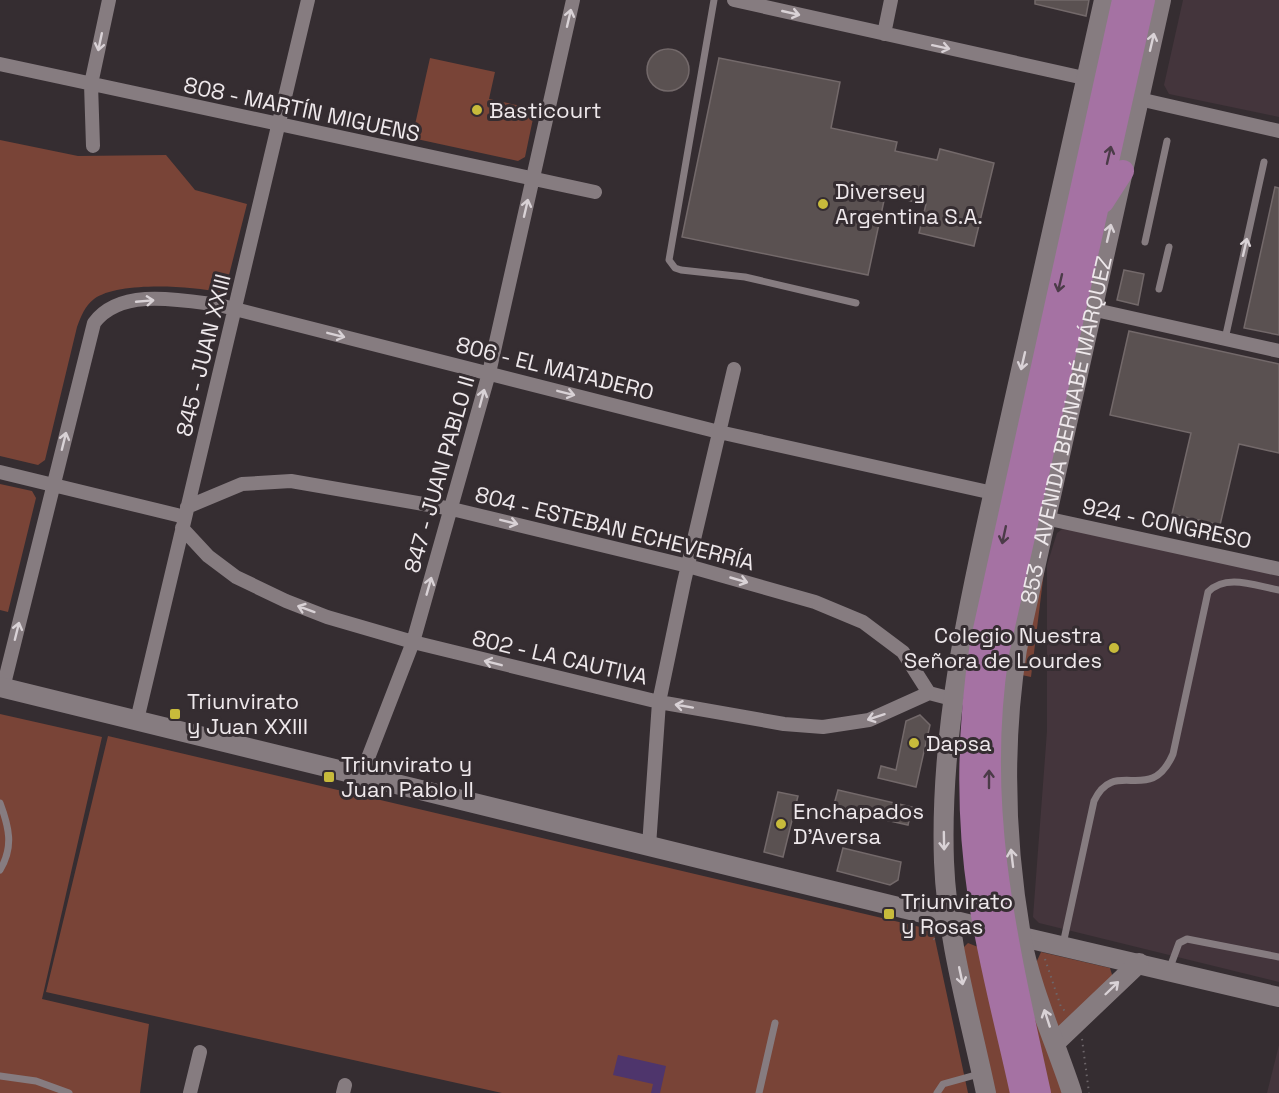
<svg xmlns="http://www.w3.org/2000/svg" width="1279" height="1093" font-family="'Space Grotesk',sans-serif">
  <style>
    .built { fill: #44353c }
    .green { fill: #794437 }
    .water { fill: #4e356c }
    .building { fill: #5a5151; stroke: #73696a; stroke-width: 1.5 }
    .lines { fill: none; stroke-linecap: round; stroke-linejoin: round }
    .path { stroke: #6d666a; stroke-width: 2; stroke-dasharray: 1.5 4.5; stroke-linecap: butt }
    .lane { stroke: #867c80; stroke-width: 7 }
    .street { stroke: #867c80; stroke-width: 14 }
    .secondary { stroke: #867c80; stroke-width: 20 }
    .primary { stroke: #a572a3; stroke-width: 22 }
    .oneway { stroke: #d9d2d6 }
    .oneway2 { stroke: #4b3b48 }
    .poi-dot { fill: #c8bb3b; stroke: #352d31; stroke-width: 2 }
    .labels { text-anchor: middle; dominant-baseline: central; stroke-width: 6; stroke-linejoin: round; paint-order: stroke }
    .street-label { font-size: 22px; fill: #eee8eb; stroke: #352d31 }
    .poi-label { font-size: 22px; fill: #eee8eb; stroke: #352d31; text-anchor: start }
  </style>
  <rect width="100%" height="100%" fill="#352d31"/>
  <path class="built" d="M1183 0H1279V117L1169 94 1164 85Z
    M1065 527 1279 574V982L1039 923 1033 917 1047 731V565L1057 533Z
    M1279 1045V1093H1267Z"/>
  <path class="green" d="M430 58 495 72 489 99 535 109 525 157 518 161 412 138Z
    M0 140 78 156 166 155 195 190 247 204 226 287 219 292C191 286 118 281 94 299 85 306 81 316 77 327L45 460 38 465 0 456Z
    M0 484 32 491 36 498 8 612 0 610Z
    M1050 523 1031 677 1017 674Z
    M0 714 102 737 42 999 149 1024 140 1093H0Z
    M108 736 933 930 968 1093H502L46 992Z
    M968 943 978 947 1011 1093H994L964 955V947Z
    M1041 952 1110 968 1113 978 1056 1030 1036 963Z
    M1019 955 1063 1093H1048Z"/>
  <path class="water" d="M618 1055 666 1066 660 1093H651L653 1084 613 1075Z"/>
  <path class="building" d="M1035 0H1089L1086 16 1035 4Z
    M647 70a21 21 0 1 1 42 0a21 21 0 1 1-42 0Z
    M719 58 840 82 831 128 897 142 895 151 937 160 940 149 994 163 974 246 919 233 926 204 885 196 868 275 682 237Z
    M1275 187 1279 188V335L1244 328Z
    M1124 270 1144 274 1138 305 1117 300Z
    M1129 331 1279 364V453L1239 444 1220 525 1172 514 1191 433 1110 415Z
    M920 715 930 725 916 787 878 778 881 766 896 770 906 721Z
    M838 790 912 807 908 825 833 808Z
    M778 792 798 796 783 857 764 852Z
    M843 848 901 862 898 880 890 885 837 871Z"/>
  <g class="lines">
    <path class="path" d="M925 930 936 941
      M1045 959 1061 1007 1066 1012
      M1082 1039 1089 1093"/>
    <path class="lane" d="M714 0 669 260 675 268 681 270 745 277 856 303
      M1145 242 1167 141
      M1159 289 1169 247
      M1225 339 1264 162
      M0 803C9 827 14 847 0 870
      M1063 944 1094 801C1115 756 1150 807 1173 754L1208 592C1226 573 1256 586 1279 590
      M1169 970 1179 943 1187 939 1279 957
      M0 1076 36 1081 69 1093
      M759 1093 775 1023
      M937 1093 943 1084 979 1074"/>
    <path class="street" d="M734 0 1093 80
      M884 34 891 0
      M0 64 595 192
      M1139 99 1279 131
      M93 146 91 84 109 0
      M1091 309 1279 351
      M0 472 185 517
      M187 507 242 484 291 481 452 509 688 566 815 602 863 622 903 652 929 693
      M1045 518 1279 569
      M182 528 208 556 236 577 286 601 327 617 413 642 659 702 784 724 823 727 869 720 929 693 952 699
      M3 688 94 323C120 287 181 300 219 305L719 432 1002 495
      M137 720 308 0
      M361 776 413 642 489 373 573 0
      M649 846 659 702 684 582 734 369
      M190 1093 200 1052
      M343 1093 345 1085"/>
    <g class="secondary">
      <path d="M0 687 984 928 1279 997"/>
      <path d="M1055 1043 1139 963"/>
      <path d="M986 1093C970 1017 947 940 944 862 939 720 974 581 1005 442 1038 295 1071 148 1104 0"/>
      <path id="s1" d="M1072 1093C1056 1044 1030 987 1021 936 1005 842 1002 744 1017 649L1161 0"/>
    </g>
    <path class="primary" d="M1103 202 1123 171
      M1021 1093C1007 1028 989 963 979 897 966 812 968 728 981 643L1123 0
      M1040 1093C1007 943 974 808 998 653L1144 0"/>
  </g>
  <defs><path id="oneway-shaft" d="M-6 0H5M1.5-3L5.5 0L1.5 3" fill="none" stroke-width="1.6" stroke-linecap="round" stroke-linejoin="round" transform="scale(1.5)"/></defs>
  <g class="oneway">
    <use href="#oneway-shaft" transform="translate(791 13) rotate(13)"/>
    <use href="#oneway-shaft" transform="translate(569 18) rotate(-77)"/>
    <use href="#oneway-shaft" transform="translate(100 42) rotate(102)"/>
    <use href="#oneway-shaft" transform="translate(1152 42) rotate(-77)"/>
    <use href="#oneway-shaft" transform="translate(941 47) rotate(12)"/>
    <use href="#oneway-shaft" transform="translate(526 208) rotate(-77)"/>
    <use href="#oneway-shaft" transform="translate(1109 233) rotate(-77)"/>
    <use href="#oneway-shaft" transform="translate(1245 247) rotate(-77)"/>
    <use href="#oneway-shaft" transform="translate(145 301) rotate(-5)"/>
    <use href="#oneway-shaft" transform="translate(336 335) rotate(14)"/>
    <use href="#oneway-shaft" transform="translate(1023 361) rotate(103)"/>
    <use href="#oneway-shaft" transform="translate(566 393) rotate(14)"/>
    <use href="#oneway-shaft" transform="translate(482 398) rotate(-75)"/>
    <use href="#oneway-shaft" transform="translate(64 441) rotate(-76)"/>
    <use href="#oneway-shaft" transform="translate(509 522) rotate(14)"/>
    <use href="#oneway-shaft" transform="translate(739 580) rotate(16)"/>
    <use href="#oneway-shaft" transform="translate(429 586) rotate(-74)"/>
    <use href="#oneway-shaft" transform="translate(306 609) rotate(-160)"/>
    <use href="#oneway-shaft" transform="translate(17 631) rotate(-76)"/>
    <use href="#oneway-shaft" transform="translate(493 663) rotate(-166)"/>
    <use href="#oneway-shaft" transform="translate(684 706) rotate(-170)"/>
    <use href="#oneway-shaft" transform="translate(876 717) rotate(162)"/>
    <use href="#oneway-shaft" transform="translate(944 841) rotate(89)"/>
    <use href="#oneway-shaft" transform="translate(1012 858) rotate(-97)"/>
    <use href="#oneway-shaft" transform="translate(961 976) rotate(78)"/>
    <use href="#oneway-shaft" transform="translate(1112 988) rotate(-44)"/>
    <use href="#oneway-shaft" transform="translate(1047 1018) rotate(-108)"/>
  </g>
  <g class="oneway2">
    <use href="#oneway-shaft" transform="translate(1109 155) rotate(-77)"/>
    <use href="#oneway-shaft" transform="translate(1060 283) rotate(103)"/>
    <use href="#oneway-shaft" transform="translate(1004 535) rotate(102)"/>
    <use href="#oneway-shaft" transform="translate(989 779) rotate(-90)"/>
  </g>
  <g class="poi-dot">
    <circle cx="477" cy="110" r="6"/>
    <circle cx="823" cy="204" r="6"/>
    <circle cx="1114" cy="648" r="6"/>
    <rect x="169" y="708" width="12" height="12" rx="3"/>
    <circle cx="914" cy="743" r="6"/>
    <rect x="323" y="771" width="12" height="12" rx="3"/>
    <circle cx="781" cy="824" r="6"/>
    <rect x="883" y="908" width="12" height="12" rx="3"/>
  </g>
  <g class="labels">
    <g class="street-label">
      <text transform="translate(302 109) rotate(12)">808 - MARTÍN MIGUENS</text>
      <text transform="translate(203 355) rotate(-76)">845 - JUAN XXIII</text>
      <text transform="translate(555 368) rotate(14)">806 - EL MATADERO</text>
      <text stroke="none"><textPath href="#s1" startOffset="678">853 - AVENIDA BERNABÉ MÁRQUEZ</textPath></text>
      <text transform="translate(439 474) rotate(-74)">847 - JUAN PABLO II</text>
      <text transform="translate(1167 523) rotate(12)">924 - CONGRESO</text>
      <text transform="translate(615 528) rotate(14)">804 - ESTEBAN ECHEVERRÍA</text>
      <text transform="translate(560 657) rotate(13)">802 - LA CAUTIVA</text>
    </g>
    <g class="poi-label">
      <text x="489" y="110">Basticourt</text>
      <text x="835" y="191">Diversey<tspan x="835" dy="25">Argentina S.A.</tspan></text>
      <text x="1102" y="635" text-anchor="end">Colegio Nuestra<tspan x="1102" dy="25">Señora de Lourdes</tspan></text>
      <text x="187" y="701">Triunvirato<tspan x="187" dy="25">y Juan XXIII</tspan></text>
      <text x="926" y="743">Dapsa</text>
      <text x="341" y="764">Triunvirato y<tspan x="341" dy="25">Juan Pablo II</tspan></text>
      <text x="793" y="811">Enchapados<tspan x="793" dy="25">D'Aversa</tspan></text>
      <text x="901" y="901">Triunvirato<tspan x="901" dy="25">y Rosas</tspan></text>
    </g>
  </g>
</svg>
